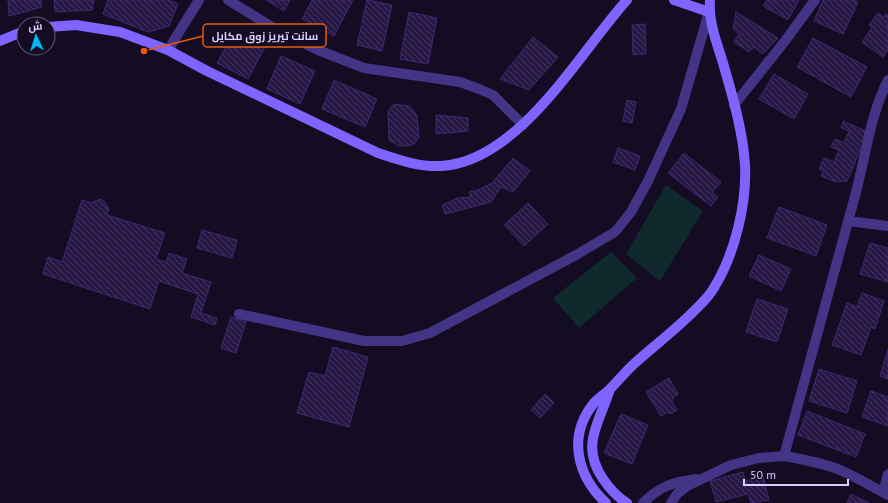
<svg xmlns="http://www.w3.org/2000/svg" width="888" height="503" font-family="'PT Sans',Cairo,sans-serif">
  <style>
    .garden { fill: #0f292d }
    .building { fill: url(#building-back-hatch); stroke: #412772 }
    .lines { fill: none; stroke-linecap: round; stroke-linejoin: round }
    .street { stroke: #433485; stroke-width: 10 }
    .secondary { stroke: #8064ff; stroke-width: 10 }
    .leader { fill: none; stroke: #e8590c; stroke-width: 1.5 }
    .callout-dot { fill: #e8590c; stroke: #130c22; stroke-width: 1.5 }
    .callout { fill: #130c22; stroke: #e8590c; stroke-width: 1.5 }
    .callout-label { font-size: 11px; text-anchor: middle; font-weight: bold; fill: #dbcdff }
  </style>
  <defs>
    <pattern id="building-back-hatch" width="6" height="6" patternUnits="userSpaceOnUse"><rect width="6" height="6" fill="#271745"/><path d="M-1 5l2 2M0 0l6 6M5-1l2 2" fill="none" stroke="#463861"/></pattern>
  </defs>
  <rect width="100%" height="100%" fill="#130c22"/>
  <path class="garden" d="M666 185 703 211 660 281 626 254Z
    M611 252 637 278 579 328 553 298Z"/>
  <path class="building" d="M8 0H41L42 7 9 16Z
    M54 0H94L92 10 55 12Z
    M108 0H168L178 4 169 26 148 32 103 14Z
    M266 0H290L284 11Z
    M312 0H353L334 36 302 19Z
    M367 0 392 5 382 51 357 45Z
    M767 0H799L788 20 763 6Z
    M823 0H854L858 2 843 34 814 21Z
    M409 12 437 18 428 64 400 59Z
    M736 12 778 38 763 54 754 47 749 52 734 42 739 34 733 29Z
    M878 13 884 17 886 14 888 15V23L887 25 888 28V50L883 57 862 42 872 27 869 25Z
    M645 24 646 54 633 55 632 25Z
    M235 30 265 47 248 79 217 63Z
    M533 37 558 57 529 90 500 79Z
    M813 38 867 67 851 97 797 67Z
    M281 56 315 71 300 104 267 89Z
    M774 74 808 94 794 119 759 99Z
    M334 80 377 99 365 127 322 109Z
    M627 100 636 102 632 123 623 121Z
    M394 104 410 106 417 116 419 138 413 145 399 146 389 140 388 111Z
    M436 115 468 118V131L436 134Z
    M843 121 868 132 847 181 836 182 821 176 823 171 819 169 824 158 834 162 839 150 831 147 835 139 844 143 849 131 841 128Z
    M618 148 640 156 635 170 613 162Z
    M684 153 721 182 712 193 718 197 711 206 668 173Z
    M513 158 530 171 513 192 501 187 491 202 445 214 442 205 458 198 471 197 469 192 478 190 492 183Z
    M100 199 104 201 109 209 107 215 165 233 156 259 166 262 169 253 187 259 182 273 211 282 201 313 217 318 215 325 191 317 198 294 159 281 150 309 43 274 48 257 62 262 82 200 91 203Z
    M528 203 548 224 524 246 504 225Z
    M779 207 827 225 816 256 767 238Z
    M202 230 237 240 232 258 197 248Z
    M870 243 888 248V282L860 274Z
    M759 255 791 269 781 291 749 276Z
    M862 293 884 301 875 329 871 327 861 355 832 345 847 303 857 307Z
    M757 299 788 309 777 342 746 332Z
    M231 317 246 322 236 353 221 348Z
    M333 347 368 357 349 427 297 413 309 372 325 376Z
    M888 349V379L880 376Z
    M819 369 857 381 847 413 809 401Z
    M669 378 678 394 674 397 672 401 677 410 670 414 668 412 661 416 646 392Z
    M871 391 888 397V426L862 417Z
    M545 394 554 403 540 418 531 410Z
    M807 411 865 434 856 457 798 435Z
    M621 414 648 425 632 464 604 453Z
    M743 472 745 481 763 476 769 500 751 503 748 494 716 502 710 481Z
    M851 494 869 503H847Z"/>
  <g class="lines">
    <path class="street" d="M228 0 277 30 318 50 364 68 460 82 479 89 493 95 523 125
      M168 50 199 0
      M734 105 785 41 815 0
      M848 221 888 226
      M239 314 364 341H402L430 333 576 255 615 232 631 212 648 181 681 109 709 12
      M784 456C801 459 818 462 835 468 854 475 870 486 888 495
      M883 492 888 474
      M643 503C660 486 673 482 696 479
      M671 503 677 494 687 486 731 465 759 458 784 456C807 369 832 283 855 196 866 156 869 118 888 80"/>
    <path class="secondary" d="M674 0 709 12
      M48 27 76 25 120 32 168 50 207 71 378 153C399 160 419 167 441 166 519 162 579 53 627 0
      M0 41 24 31
      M610 389C599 424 580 445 603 479 610 489 617 497 627 503
      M606 503C577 476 567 436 594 403 598 398 605 394 610 389 618 381 626 371 635 363 654 346 675 330 694 311 701 304 710 296 715 286 735 253 747 203 745 165 743 133 734 101 725 70 719 47 708 25 710 0"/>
  </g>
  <path class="leader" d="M144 51L203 36"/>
  <circle class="callout-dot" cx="144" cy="51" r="4"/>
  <rect class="callout" x="203" y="24" width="123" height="23" rx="4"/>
  <g class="callout-label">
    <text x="265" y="40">سانت تيريز زوق مكايل</text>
  </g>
  <g transform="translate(36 36) rotate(356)"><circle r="19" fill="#130c22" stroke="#63597a"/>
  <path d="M0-3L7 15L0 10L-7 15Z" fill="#00baf8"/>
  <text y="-6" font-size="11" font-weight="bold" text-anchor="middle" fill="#dbcdff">ش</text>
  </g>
  <path d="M744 479v6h104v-6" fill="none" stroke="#dbcdff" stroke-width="2"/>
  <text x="750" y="479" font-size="12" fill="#dbcdff" stroke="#130c22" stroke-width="3" paint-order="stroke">50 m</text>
</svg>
